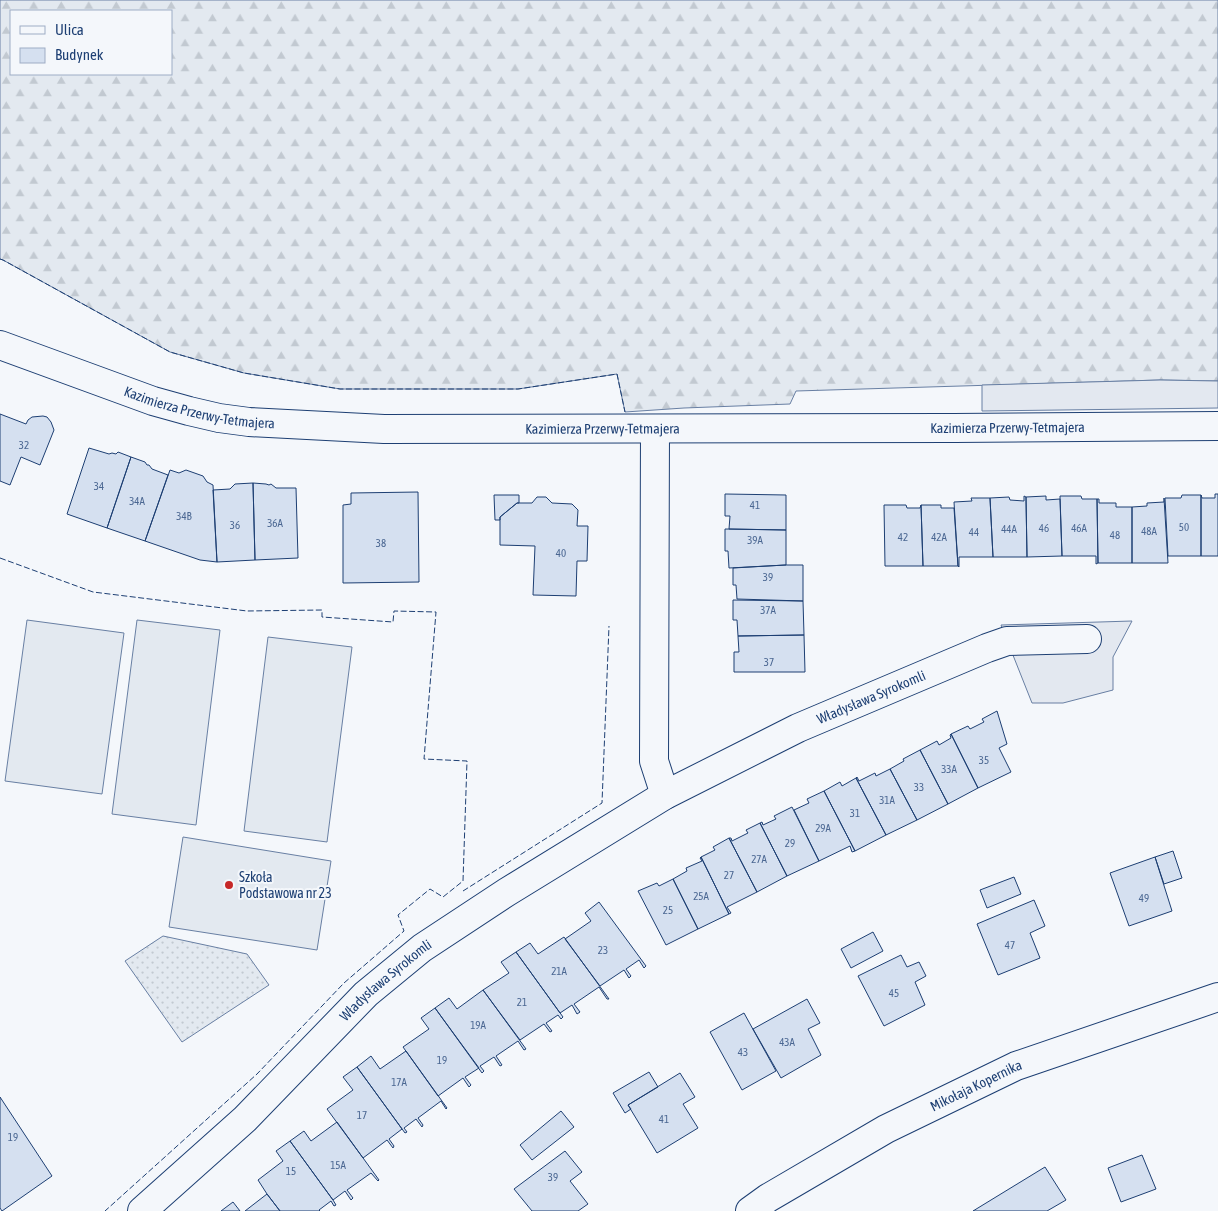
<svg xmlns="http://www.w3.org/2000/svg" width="1218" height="1211" font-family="'Asap Condensed',sans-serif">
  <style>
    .grass { fill: url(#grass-dots); stroke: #687fa3 }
    .forest { fill: url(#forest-firs); stroke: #687fa3; fill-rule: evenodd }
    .garden { fill: #e3e9f0; stroke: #687fa3 }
    .parking { fill: #e3e8f0; stroke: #687fa3 }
    .building { fill: #d5e0f0; stroke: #1d3f73 }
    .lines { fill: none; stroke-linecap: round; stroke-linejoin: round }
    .minor-casing { stroke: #1d3f73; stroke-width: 30 }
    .minor { stroke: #f4f7fb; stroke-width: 28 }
    .fence { stroke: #1d3f73; stroke-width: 1; stroke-dasharray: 6 2.5; stroke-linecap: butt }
    .poi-dot { fill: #c62828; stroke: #f4f7fb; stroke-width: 2 }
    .labels { text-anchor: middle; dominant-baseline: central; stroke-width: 4; stroke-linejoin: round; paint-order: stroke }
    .number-label { font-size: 11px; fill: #4b6792 }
    .street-label { font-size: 14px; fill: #1d3f73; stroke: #f4f7fb }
    .poi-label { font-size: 14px; fill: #1d3f73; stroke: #f4f7fb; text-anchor: start }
  </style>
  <defs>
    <pattern id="grass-dots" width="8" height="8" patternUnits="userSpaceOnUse" patternTransform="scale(1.25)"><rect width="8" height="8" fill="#e3e9f0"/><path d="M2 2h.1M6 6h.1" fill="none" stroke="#c2c9d1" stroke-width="1.8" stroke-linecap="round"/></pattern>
    <pattern id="forest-firs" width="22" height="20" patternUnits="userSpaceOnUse" patternTransform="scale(1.25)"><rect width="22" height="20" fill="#e3e9f0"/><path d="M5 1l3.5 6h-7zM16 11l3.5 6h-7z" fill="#c2c9d1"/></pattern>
  </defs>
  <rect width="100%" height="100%" fill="#f4f7fb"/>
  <path class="grass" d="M163 936 247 954 269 985 182 1042 125 961Z"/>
  <path class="forest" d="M0 0H1218V381L1160 380 796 391 790 404 684 408 625 412 617 374 518 389H340L244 373 170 352 3 260 0 259ZM11 11H171V74H11Z"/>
  <path class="garden" d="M27 620 124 633 102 794 5 781Z
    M137 620 220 630 196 825 112 814Z
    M268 637 352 647 327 842 244 831Z
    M183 837 331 861 317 950 169 927Z"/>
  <path class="parking" d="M1160 380 1218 381V408L982 411V385Z
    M1132 621 1113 657V690L1063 703H1032L1001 625Z"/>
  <path class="building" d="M0 414 26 424 28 420 32 417 43 416 47 417 51 422 54 430 40 465 21 457 10 485 0 481Z
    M89 448 109 454 112 453 116 454 118 452 131 457 107 528 67 514Z
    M131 457 145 462 147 465H149L152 469 168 475 145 541 107 528Z
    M170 470 179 473 186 470 203 476 207 482 213 485 217 562 200 560 145 541Z
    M253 483 266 484 269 485 271 484 276 488H296L298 558 255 560Z
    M253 483 255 560 217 562 213 490 230 489 235 484Z
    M418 492 419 582 343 583V505L351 504V493Z
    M725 494 786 495V530L729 529 730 516H725Z
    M1215 494H1218V556H1201V495L1202 498H1215Z
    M494 495H519V503H517L500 517V520H495Z
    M1182 495H1201V556H1168L1165 498H1181Z
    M1024 496 1026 497 1027 557H993L990 498 1009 497 1010 500 1024 501Z
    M1046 496V500L1060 499 1062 556 1027 557 1026 497Z
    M1060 496H1081L1082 499H1097L1098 563 1096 564V556H1062Z
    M537 497H546L552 503 572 504 578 510 577 526H588L587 561H577L576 596 533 595 535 546 500 545V517L517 503H532Z
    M971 498H990L993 557H959V567L958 566 954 502 972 501Z
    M1164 498 1168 563H1132V507L1147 506V503L1164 502Z
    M1097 499H1099V503H1116V507H1132V563H1098Z
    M884 505H906L907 508H920L921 505 923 566H885Z
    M921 505H941V508H954L958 566H923Z
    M725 529 786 530V565L729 568 728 551H725Z
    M785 565H803V601L737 599 736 585H733V568Z
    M733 600 803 601 804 635 738 636 737 620H733Z
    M804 635 805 672H734V652H739L738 636Z
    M997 711 1007 744 999 748 1011 772 978 788 951 734 968 726 970 729 984 722 982 719Z
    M951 734 978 788 948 804 920 750 937 741 939 745 951 738 950 735Z
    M920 750 948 804 917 820 890 769 904 761 903 759Z
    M890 769 917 820 886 835 856 778 857 777 859 781 875 773 876 776Z
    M856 778 886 835 855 851 824 791 840 782 842 786Z
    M824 791 855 851 852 852 850 846 819 861 794 810 809 803 807 799Z
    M792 807 819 861 787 876 760 823 762 822 763 825 776 819 774 816Z
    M760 823 787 876 757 892 729 838H731L732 841 748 833 746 830Z
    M729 838 757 892 727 907 731 913 729 914 701 857 715 850 713 847Z
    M1173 851 1182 878 1164 884 1155 857Z
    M701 857 729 914 698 929 673 879 687 871 686 868 702 861 700 858Z
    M1155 857 1172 911 1129 926 1110 873Z
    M1014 877 1021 894 987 908 980 890Z
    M673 879 698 929 666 945 638 891 657 883 659 886Z
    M1034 900 1045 926 1030 933 1040 958 998 975 977 924Z
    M599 902 646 966 644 968 639 960 626 969 631 976 629 978 624 970 600 986 565 939 591 921 585 913Z
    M873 932 883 951 851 968 841 949Z
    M564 937 609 999H607L599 987 574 1004 580 1012 577 1014 572 1005 560 1013 516 952 530 943 538 954Z
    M516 952 563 1017 561 1019 558 1015 546 1023 552 1031 550 1032 544 1024 520 1040 483 990 509 973 501 962Z
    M901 955 907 967 919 962 926 976 915 982 925 1005 884 1026 858 976Z
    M483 990 526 1049 524 1050 518 1041 496 1056 502 1065 500 1066 494 1057 480 1066 484 1071 482 1073 435 1008 449 998 457 1009Z
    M807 999 820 1023 808 1029 821 1055 781 1078 753 1029Z
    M435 1008 479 1068 465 1077 471 1085 469 1087 463 1078 438 1096 403 1047 429 1029 421 1018Z
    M744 1013 776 1071 742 1090 710 1032Z
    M406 1051 447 1108 446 1109 441 1101 418 1118 423 1125 422 1127 416 1119 404 1128 407 1132 405 1133 357 1067 371 1056 380 1069Z
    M357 1067 402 1129 389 1139 394 1146 393 1148 387 1140 363 1158 327 1109 353 1090 343 1077Z
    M649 1072 658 1087 628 1105 631 1109 625 1113 613 1093Z
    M680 1073 695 1097 683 1104 698 1128 657 1153 628 1105Z
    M0 1097 52 1176 2 1211 0 1208Z
    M561 1111 574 1127 532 1160 520 1145Z
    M337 1122 379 1180 378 1181 371 1173 347 1190 353 1198 351 1200 345 1191 333 1200 290 1141 304 1131 311 1141Z
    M290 1141 333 1200 336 1205 334 1206 331 1201 319 1210 320 1211H280L267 1194 258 1180 283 1161 276 1151Z
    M565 1151 582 1172 570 1181 588 1204 578 1211H532L514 1189Z
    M1142 1155 1156 1189 1121 1202 1108 1168Z
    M1045 1167 1066 1200 1047 1211H973Z
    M267 1194 280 1211H245Z
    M233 1202 240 1211H221Z"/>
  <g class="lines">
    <g class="minor-casing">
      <g id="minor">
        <path id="s1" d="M0 345 153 401 189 411 219 418 249 422 384 429 954 428 1218 426"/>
        <path d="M655 429 654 761 665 795"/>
        <path id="s2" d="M142 1211 245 1119 366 994 422 948 507 892 665 795 798 728 987 648 1007 641 1087 639"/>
        <path id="s3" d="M750 1211 768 1198 886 1129 1016 1066 1218 997"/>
      </g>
    </g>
    <use href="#minor" class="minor"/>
    <path class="fence" d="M0 259 3 260 170 352 244 373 340 389H518L617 374 625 412
      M0 558 93 592 247 611 322 610V617L393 622 394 611 436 612 424 759 467 761 463 881 443 897 430 889 398 915 404 931 344 983 257 1074 105 1211
      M463 891 602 803 609 626"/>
  </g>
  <circle class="poi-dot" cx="229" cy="885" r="5"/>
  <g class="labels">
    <g class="number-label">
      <text x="24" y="445">32</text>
      <text x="99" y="486">34</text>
      <text x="137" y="501">34A</text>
      <text x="755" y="505">41</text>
      <text x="184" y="516">34B</text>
      <text x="275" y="523">36A</text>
      <text x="235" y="525">36</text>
      <text x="1184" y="527">50</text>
      <text x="1044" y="528">46</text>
      <text x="1079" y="528">46A</text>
      <text x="1009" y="529">44A</text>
      <text x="1149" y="531">48A</text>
      <text x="974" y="532">44</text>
      <text x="1115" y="535">48</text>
      <text x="903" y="537">42</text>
      <text x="939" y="537">42A</text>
      <text x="755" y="540">39A</text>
      <text x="381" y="543">38</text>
      <text x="561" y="553">40</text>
      <text x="768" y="577">39</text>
      <text x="768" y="610">37A</text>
      <text x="769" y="662">37</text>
      <text x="984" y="760">35</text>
      <text x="949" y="769">33A</text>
      <text x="919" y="787">33</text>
      <text x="887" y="800">31A</text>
      <text x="855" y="813">31</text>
      <text x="823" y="828">29A</text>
      <text x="790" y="843">29</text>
      <text x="759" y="859">27A</text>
      <text x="729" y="875">27</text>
      <text x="701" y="896">25A</text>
      <text x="1144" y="898">49</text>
      <text x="668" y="910">25</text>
      <text x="1010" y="945">47</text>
      <text x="603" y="950">23</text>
      <text x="559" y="971">21A</text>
      <text x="894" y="993">45</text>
      <text x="522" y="1002">21</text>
      <text x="478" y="1025">19A</text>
      <text x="787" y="1042">43A</text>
      <text x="743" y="1052">43</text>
      <text x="442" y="1060">19</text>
      <text x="399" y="1082">17A</text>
      <text x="362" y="1115">17</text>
      <text x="664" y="1119">41</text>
      <text x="13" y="1137">19</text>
      <text x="338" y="1165">15A</text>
      <text x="291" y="1171">15</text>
      <text x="553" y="1177">39</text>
    </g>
    <g class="street-label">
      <text stroke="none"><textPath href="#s1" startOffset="210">Kazimierza Przerwy-Tetmajera</textPath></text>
      <text stroke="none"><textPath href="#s1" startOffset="1020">Kazimierza Przerwy-Tetmajera</textPath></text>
      <text stroke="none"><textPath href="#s1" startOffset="615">Kazimierza Przerwy-Tetmajera</textPath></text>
      <text stroke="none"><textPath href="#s2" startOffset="900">Władysława Syrokomli</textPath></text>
      <text stroke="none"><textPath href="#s2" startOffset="336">Władysława Syrokomli</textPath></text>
      <text stroke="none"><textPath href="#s3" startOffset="259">Mikołaja Kopernika</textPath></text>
    </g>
    <g class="poi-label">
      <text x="239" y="877">Szkoła<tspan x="239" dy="16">Podstawowa nr 23</tspan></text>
    </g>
  </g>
  <rect x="10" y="10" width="162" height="65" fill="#f4f7fb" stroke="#9eadc5"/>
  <rect x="20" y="26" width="25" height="8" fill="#f4f7fb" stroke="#9eadc5"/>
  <text x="55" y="35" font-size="15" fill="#1d3f73">Ulica</text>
  <rect x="20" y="48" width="25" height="15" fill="#d5e0f0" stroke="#9eadc5"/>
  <text x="55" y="60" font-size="15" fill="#1d3f73">Budynek</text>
</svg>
